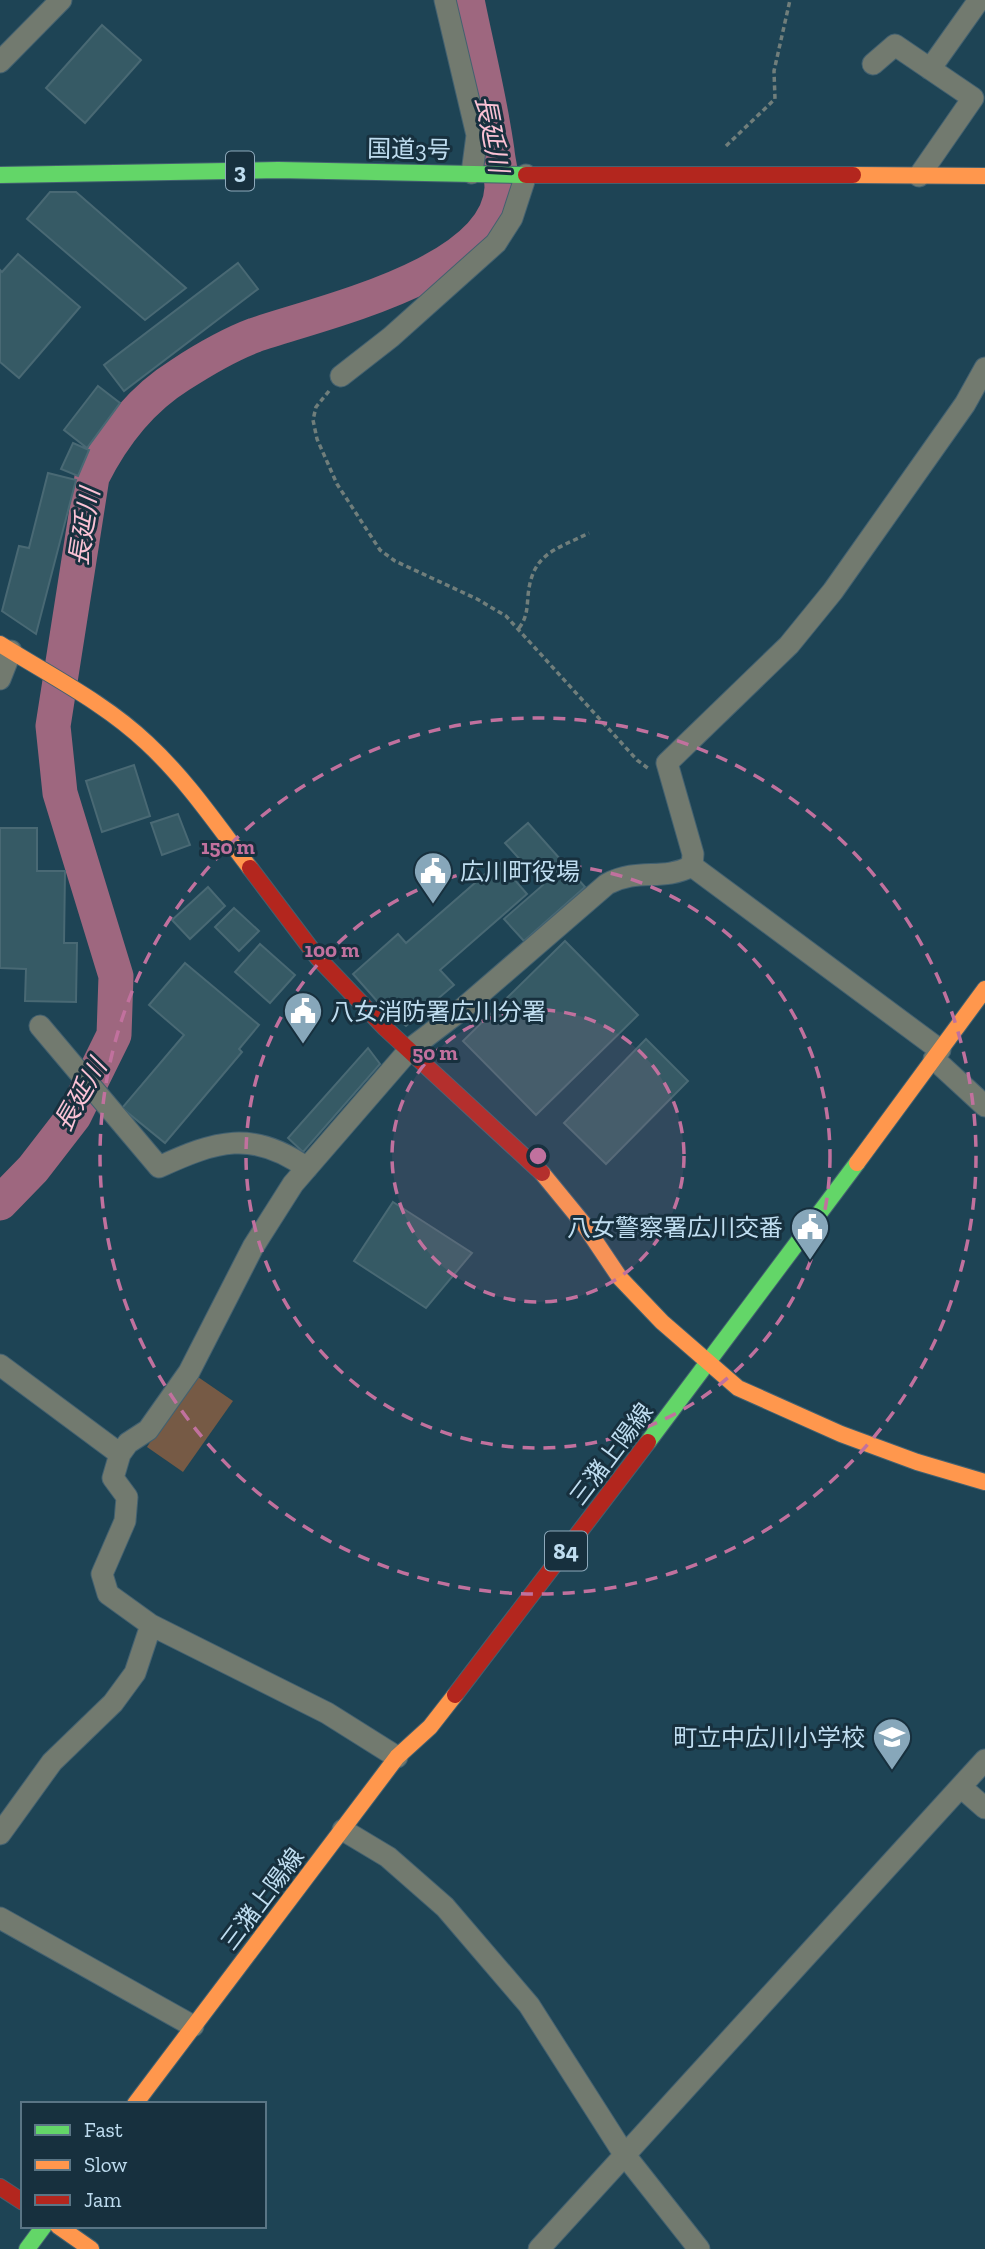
<svg xmlns="http://www.w3.org/2000/svg" width="985" height="2249" font-family="'Zilla Slab','Noto Sans JP',serif">
  <style>
    .green { fill: #765a45 }
    .lines { fill: none; stroke-linecap: round; stroke-linejoin: round }
    .river { stroke: #9e677f; stroke-width: 35 }
    .building { fill: #365a65; stroke: #496974; stroke-width: 2 }
    .street-casing { stroke: #436170; stroke-width: 23 }
    .fast-casing { stroke: #436170; stroke-width: 18 }
    .slow-casing { stroke: #436170; stroke-width: 18 }
    .jam-casing { stroke: #436170; stroke-width: 18 }
    .path { stroke: #707e7b; stroke-width: 3.5; stroke-dasharray: 5 3.5; stroke-linecap: butt }
    .street { stroke: #727a6f; stroke-width: 21 }
    .fast { stroke: #63d668; stroke-width: 16 }
    .slow { stroke: #ff974d; stroke-width: 16 }
    .jam { stroke: #b3261e; stroke-width: 16 }
    .ring { fill: none; stroke: #c1719e; stroke-width: 3.5; stroke-dasharray: 12 9 }
    .labels { text-anchor: middle; dominant-baseline: central; stroke-width: 6; stroke-linejoin: round; paint-order: stroke }
    .shield { fill: #17303e; stroke: #8da9bb; stroke-width: 2 }
    .shield-label { font-size: 23px; font-weight: bold; fill: #bfddf0 }
    .street-label { font-size: 24px; fill: #bfddf0; stroke: #17303e }
    .poi-label { font-size: 24px; fill: #bfddf0; stroke: #17303e; text-anchor: start }
    .water-label { font-size: 26px; font-style: italic; fill: #fbc2d5; stroke: #17303e }
    .centre { fill: #c1719e; stroke: #17303e; stroke-width: 3.5 }
    .ring-label { font-size: 21px; text-anchor: middle; font-weight: bold; fill: #c1719e; stroke: #17303e; stroke-width: 6; stroke-linejoin: round; paint-order: stroke }
  </style>
  <rect width="100%" height="100%" fill="#1e4455"/>
  <path class="green" d="M198 1377 233 1401 183 1472 147 1447 191 1379Z"/>
  <g class="lines">
    <path class="river" d="M0 1203 33 1169 74 1116 114 1035 116 976 60 793 53 726 92 477C113 435 140 400 180 375 203 360 231 344 255 335 322 312 498 274 502 188 502 176 498 162 497 151 490 100 477 50 467 0"/>
  </g>
  <path class="building" d="M102 25 141 60 85 123 46 88Z
    M50 192H76L186 288 145 320 27 219Z
    M18 254 80 307 19 378 0 362V270L2 272Z
    M238 263 258 289 124 391 104 365Z
    M98 386 120 403 87 448 64 430Z
    M73 443 89 450 78 476 61 469Z
    M48 473 76 480 36 634 2 611 19 546 29 548Z
    M134 765 150 816 102 832 86 781Z
    M178 814 190 845 162 855 151 823Z
    M528 823 585 887 524 941 504 919 543 885 505 843Z
    M0 828H37V871H65L64 943H77L76 1002 25 1001 26 969 0 968Z
    M499 862 527 894 440 970 454 985 406 1026 377 1001 353 974 398 934 406 943Z
    M208 887 225 906 190 939 172 920Z
    M234 908 259 931 239 951 215 927Z
    M565 941 638 1015 536 1115 463 1041Z
    M260 944 295 975 270 1003 235 972Z
    M185 963 259 1025 239 1049 242 1052 165 1143 122 1108 184 1035 149 1005Z
    M646 1039 688 1081 606 1164 564 1123Z
    M368 1048 380 1064 303 1152 288 1138Z
    M393 1202 472 1253 426 1308 354 1261Z"/>
  <g class="lines">
    <g class="street-casing">
      <path id="street" d="M445 0 477 135 472 173
        M0 62 61 0
        M873 64 895 45 973 98 919 176
        M930 69 979 0
        M341 376 391 337 496 243 512 218 526 175
        M0 679 11 651
        M692 866 693 854 667 763 789 645 833 591 965 404 985 368
        M692 866 940 1050
        M40 1026 159 1167C216 1141 252 1129 307 1168
        M934 1059 985 1106
        M0 1365 120 1454
        M397 1757 327 1713 151 1625 108 1594 102 1574 125 1521 127 1497 113 1478 120 1454 128 1443 148 1430 189 1372 253 1247 293 1184 410 1049 460 1011 607 884C640 867 661 882 692 866
        M961 1787 985 1808
        M343 1830 388 1857 445 1907 529 2005 624 2154 699 2249
        M0 1834 52 1762 113 1703 135 1673 151 1625
        M0 1918 193 2026
        M539 2249 985 1760"/>
    </g>
    <g class="fast-casing">
      <path id="fast" d="M0 175 278 170 526 175
        M648 1442 857 1163
        M27 2249 44 2226"/>
    </g>
    <g class="slow-casing">
      <path id="slow" d="M853 175 985 176
        M0 644C49 675 105 703 147 743 187 780 217 825 250 868
        M857 1163 985 989
        M542 1173 583 1223 620 1278 662 1322 738 1388 841 1434 917 1462 985 1482
        M135 2104 397 1757 430 1727 455 1695
        M58 2226 91 2249"/>
    </g>
    <g class="jam-casing">
      <path id="jam" d="M526 175H853
        M250 868 318 958 385 1028 542 1173
        M455 1695 648 1442
        M0 2187 23 2202"/>
    </g>
    <path class="path" d="M726 146 775 99 774 71 790 0
      M329 391 316 407 313 420 317 439 337 484 380 550 395 561 477 599 506 616 637 760 649 769
      M519 628C527 618 527 608 528 596 532 553 555 550 589 533"/>
    <use href="#street" class="street"/>
    <use href="#fast" class="fast"/>
    <use href="#slow" class="slow"/>
    <use href="#jam" class="jam"/>
  </g>
  <circle cx="538" cy="1156" r="146" fill="#c1719e" fill-opacity=".12"/>
  <g class="ring">
    <circle cx="538" cy="1156" r="146"/>
    <circle cx="538" cy="1156" r="292"/>
    <circle cx="538" cy="1156" r="438"/>
  </g>
  <defs>
    <g id="civic-pin" transform="scale(2.0125)"><path d="M0 17L-7.5 6A9.5 9.5 0 1 1 7.5 6Z" fill="#87a7ba" stroke="#17303e"/><path d="M-.6-6.5H3V-4.5H.6V-3L4-1V1h2V6H-6V1h2V-1L-.6-3ZM-1.2 2.5V6h2.4V2.5Z" fill="#fff"/></g>
    <g id="school-pin" transform="scale(2.0125)"><path d="M0 17L-7.5 6A9.5 9.5 0 1 1 7.5 6Z" fill="#87a7ba" stroke="#17303e"/><path d="M0-5L7-2L0 1L-7-2ZM-4 1L0 2.5L4 1V4Q0 6-4 4Z" fill="#fff"/></g>
  </defs>
  <g fill-rule="evenodd">
    <use href="#civic-pin" x="433" y="871"/>
    <use href="#civic-pin" x="303" y="1011"/>
    <use href="#civic-pin" x="810" y="1227"/>
    <use href="#school-pin" x="892" y="1737"/>
  </g>
  <g class="labels">
    <g class="shield">
      <rect x="226" y="151.5" width="28" height="39" rx="5"/>
      <rect x="545" y="1531.5" width="42" height="39" rx="5"/>
    </g>
    <g class="shield-label">
      <text x="240" y="171">3</text>
      <text x="566" y="1551">84</text>
    </g>
    <g class="street-label">
      <text transform="translate(409 149) rotate(1)">国道3号</text>
      <text transform="translate(611 1454) rotate(-53)">三潴上陽線</text>
      <text transform="translate(262 1899) rotate(-53)">三潴上陽線</text>
    </g>
    <g class="poi-label">
      <text x="460" y="871">広川町役場</text>
      <text x="330" y="1011">八女消防署広川分署</text>
      <text x="783" y="1227" text-anchor="end">八女警察署広川交番</text>
      <text x="865" y="1737" text-anchor="end">町立中広川小学校</text>
    </g>
    <g class="water-label">
      <text transform="translate(492 134) rotate(79)">長延川</text>
      <text transform="translate(84 527) rotate(-81)">長延川</text>
      <text transform="translate(80 1095) rotate(-60)">長延川</text>
    </g>
  </g>
  <circle cx="538" cy="1156" r="10" class="centre"/>
  <g class="ring-label">
    <text x="228" y="854">150 m</text>
    <text x="332" y="957">100 m</text>
    <text x="435" y="1060">50 m</text>
  </g>
  <rect x="21" y="2102" width="245" height="126" fill="#17303e" stroke="#5a7585" stroke-width="2"/>
  <rect x="35" y="2125" width="35" height="10" fill="#63d668" stroke="#5a7585" stroke-width="2"/>
  <text x="84" y="2137" font-size="21" fill="#bfddf0">Fast</text>
  <rect x="35" y="2160" width="35" height="10" fill="#ff974d" stroke="#5a7585" stroke-width="2"/>
  <text x="84" y="2172" font-size="21" fill="#bfddf0">Slow</text>
  <rect x="35" y="2195" width="35" height="10" fill="#b3261e" stroke="#5a7585" stroke-width="2"/>
  <text x="84" y="2207" font-size="21" fill="#bfddf0">Jam</text>
</svg>
